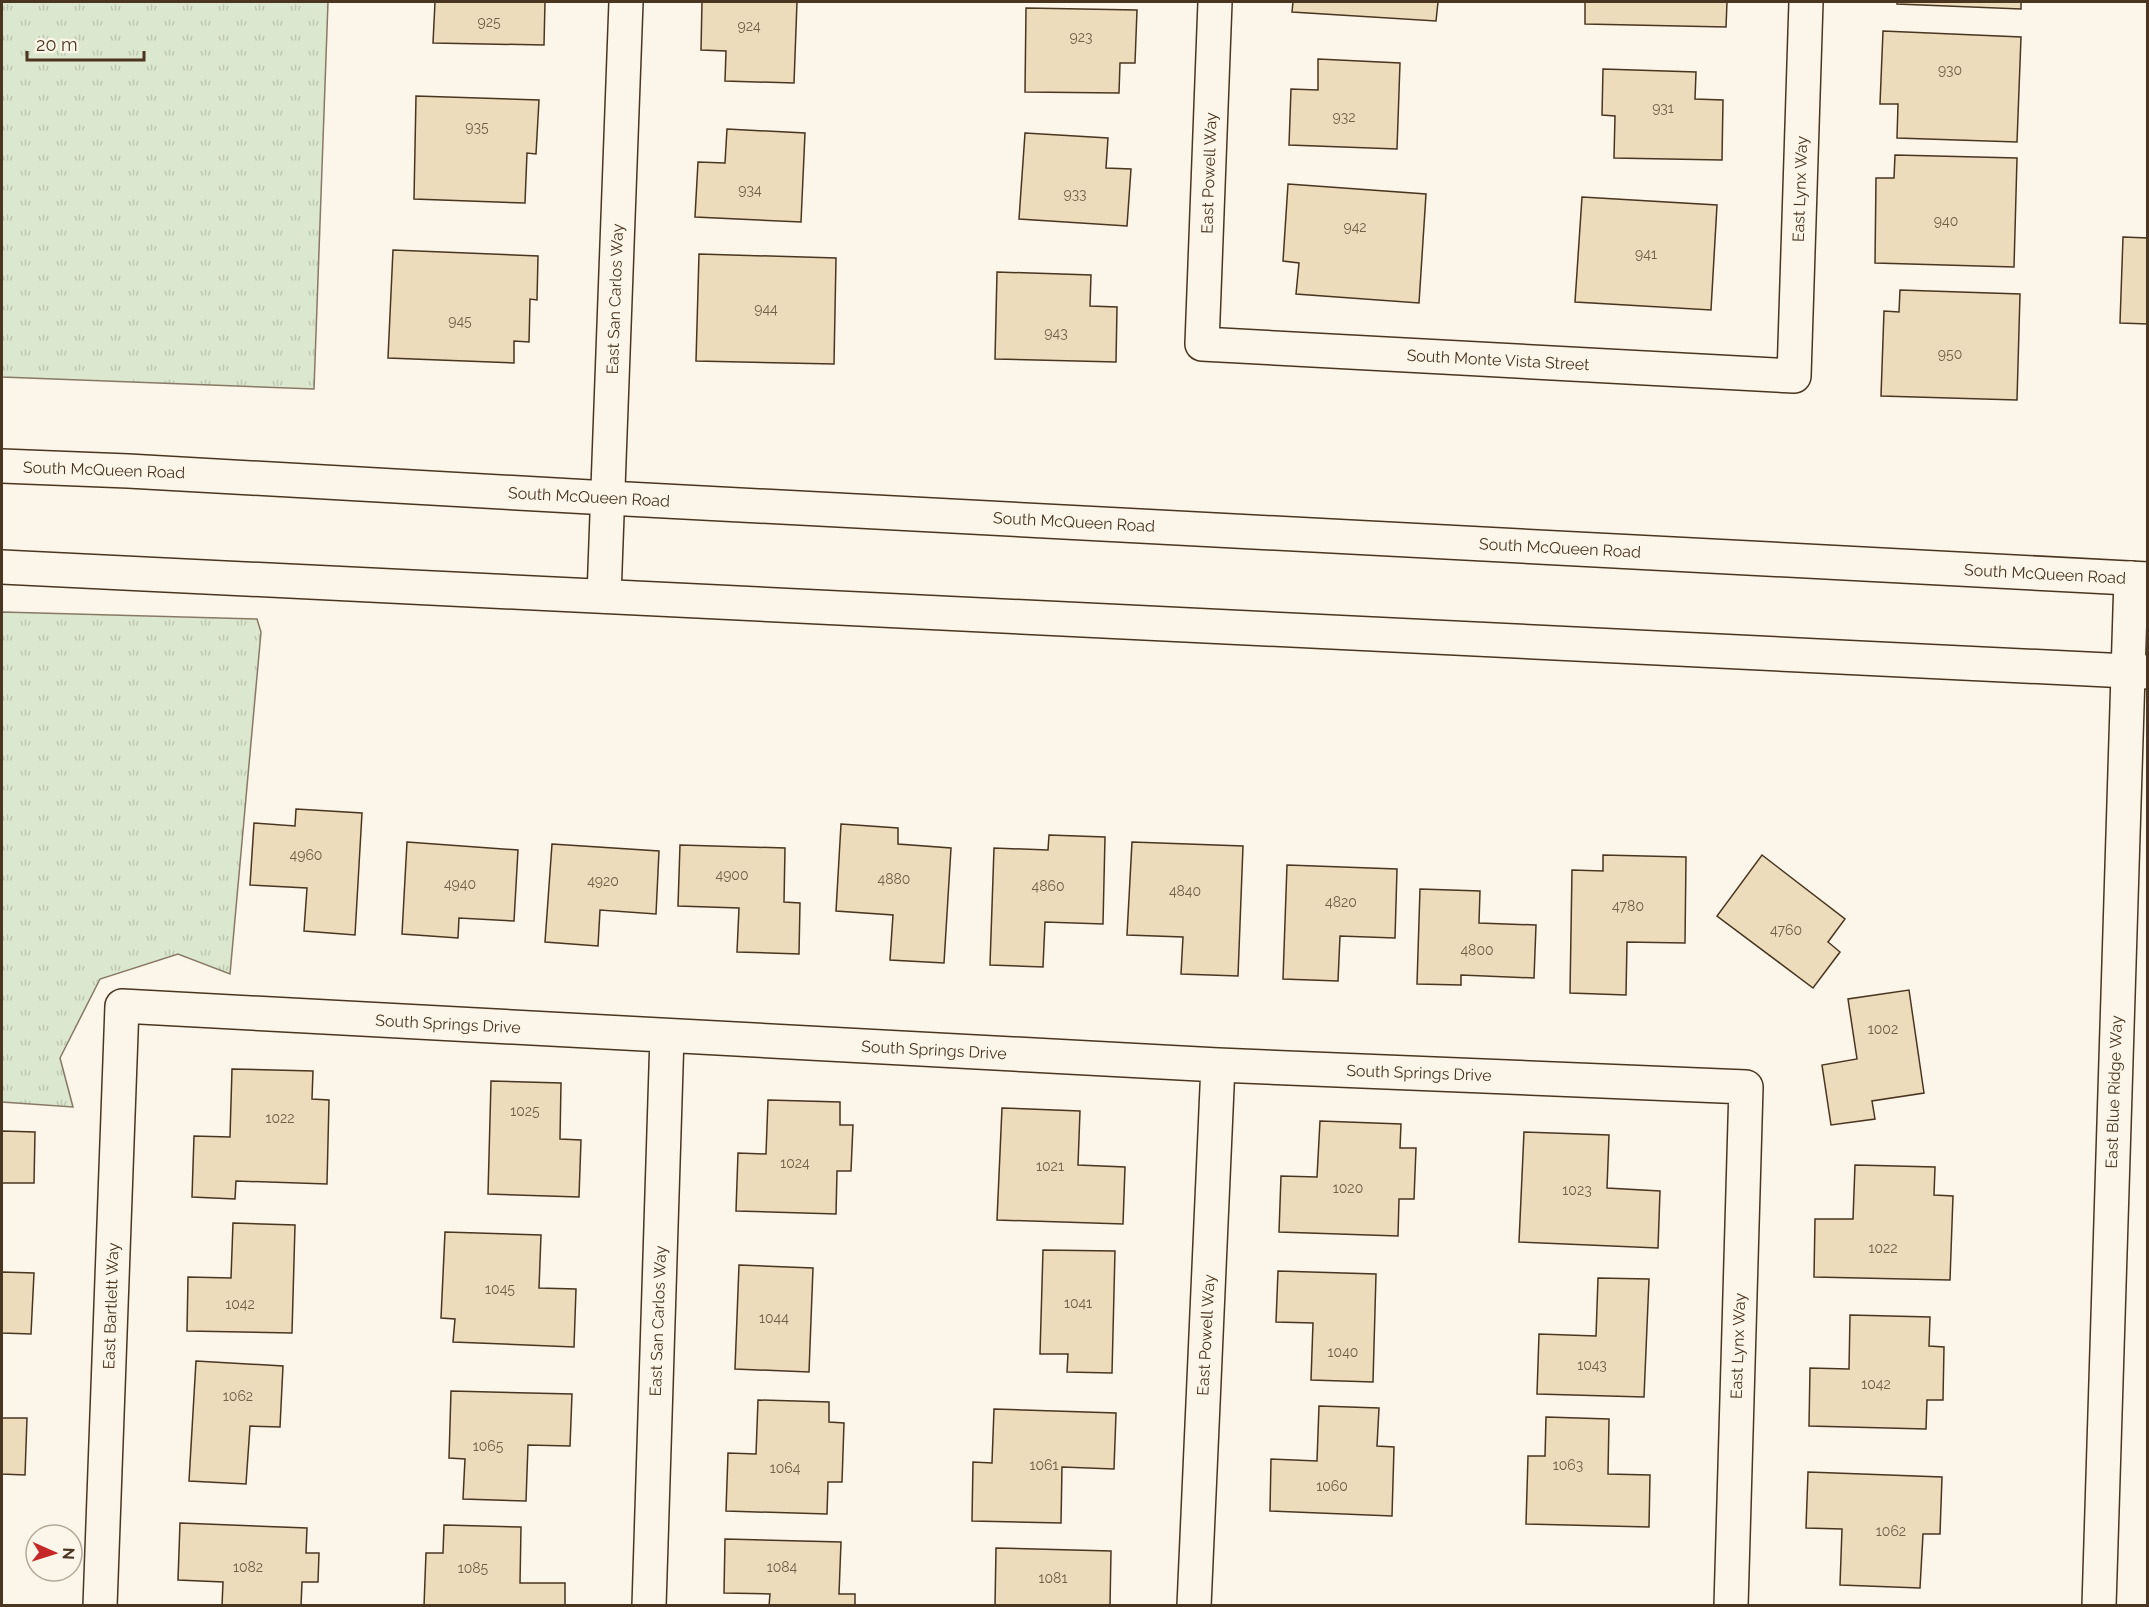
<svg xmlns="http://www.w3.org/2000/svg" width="2149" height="1607" font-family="Raleway,sans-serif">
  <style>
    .park { fill: url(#park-tufts); stroke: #887966; stroke-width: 1.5 }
    .building { fill: #ecdcbc; stroke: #4a3520; stroke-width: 1.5 }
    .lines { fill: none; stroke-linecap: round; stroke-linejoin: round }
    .minor-casing { stroke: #4a3520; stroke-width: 36 }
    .secondary-casing { stroke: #4a3520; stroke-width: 36 }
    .minor { stroke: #fbf6e9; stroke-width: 33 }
    .secondary { stroke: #fbf6e9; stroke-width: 33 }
    .labels { text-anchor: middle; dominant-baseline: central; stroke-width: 4.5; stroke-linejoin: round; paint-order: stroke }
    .number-label { font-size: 14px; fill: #725f47 }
    .street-label { font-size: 16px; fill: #4a3520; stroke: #fbf6e9 }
  </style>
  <defs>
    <pattern id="park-tufts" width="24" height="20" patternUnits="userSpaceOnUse" patternTransform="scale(1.5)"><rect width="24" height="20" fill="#dce7d0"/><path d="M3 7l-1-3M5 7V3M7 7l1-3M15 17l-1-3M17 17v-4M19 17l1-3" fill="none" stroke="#bec7b2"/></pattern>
  </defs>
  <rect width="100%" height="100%" fill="#fbf6e9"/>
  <path class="park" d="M2 2H328L314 389 2 377Z
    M2 612 257 619 261 632 230 974 178 954 100 979 60 1058 73 1107 2 1102Z"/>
  <path class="building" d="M435 2H545L544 45 433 43Z
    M702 2H797L794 83 725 81 726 51 701 50Z
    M1293 2H1438L1436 21 1292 12Z
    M1585 2H1727L1726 27 1585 24Z
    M1897 2H2021V9L1897 4Z
    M1026 8 1137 10 1135 63H1120L1119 93 1025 92Z
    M1883 31 2021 37 2017 142 1897 138 1898 104H1880Z
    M1318 59 1400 63 1397 149 1289 145 1291 89 1318 90Z
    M1603 69 1696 72 1695 99 1723 100 1722 160 1614 158 1615 116 1602 115Z
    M416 96 539 100 536 154 527 153 525 203 414 199Z
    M727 129 805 133 801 222 695 217 698 162 725 163Z
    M1025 133 1108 138 1106 168 1131 169 1127 226 1019 219Z
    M1895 155 2017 158 2014 267 1875 263 1876 178H1894Z
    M1288 184 1426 194 1419 303 1296 294 1299 263 1283 261Z
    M1582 197 1717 205 1711 310 1575 302Z
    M2123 237 2148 238V324L2120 323Z
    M393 250 538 256 537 300 530 299 529 342 514 341V363L388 358Z
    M699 254 836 258 834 364 696 361Z
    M997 272 1091 275 1090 306 1117 307 1116 362 995 359Z
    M1900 290 2020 294 2017 400 1881 396 1884 311 1899 312Z
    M296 809 362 813 355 935 304 931 307 888 250 885 254 823 295 826Z
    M841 824 898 828V844L951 848 944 963 890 960 893 915 836 911Z
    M1049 835 1105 837 1103 924 1045 922 1043 967 990 965 994 848 1048 850Z
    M407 842 518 850 514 921 459 918 458 938 402 934Z
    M1132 842 1243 846 1238 976 1181 974 1183 937 1127 935Z
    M552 844 659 851 656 914 600 910 598 946 545 942Z
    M680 845 785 848 784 902 800 903 799 954 737 952 739 908 678 906Z
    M1603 855 1686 857 1685 943 1627 942 1626 995 1570 993 1572 870 1603 871Z
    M1762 855 1845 919 1828 942 1840 952 1813 988 1717 916Z
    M1287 865 1397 869 1395 938 1340 936 1338 981 1283 979Z
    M1420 889 1480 891 1479 923 1536 925 1534 978 1461 975V985L1417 984Z
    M1909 990 1924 1093 1872 1101 1875 1119 1831 1125 1822 1065 1857 1059 1848 999Z
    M232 1069 313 1071 312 1099 329 1100 327 1184 236 1181 235 1199 192 1197 194 1136 230 1137Z
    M491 1081 561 1083 560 1139 581 1140 579 1197 488 1194Z
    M768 1100 840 1102V1125H853L851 1171H837L836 1214 736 1211 738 1153 766 1154Z
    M1002 1108 1080 1111 1078 1165 1125 1167 1123 1224 997 1220Z
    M1320 1121 1401 1124 1400 1148H1416L1414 1199H1399L1398 1236 1279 1232 1281 1176 1317 1177Z
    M2 1131 35 1132 34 1183H2Z
    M1524 1132 1609 1135 1607 1188 1660 1191 1658 1248 1519 1242Z
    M1855 1165 1935 1167 1934 1195 1953 1196 1950 1280 1814 1277 1815 1219H1853Z
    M233 1223 295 1225 292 1333 187 1331 188 1277 231 1278Z
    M445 1232 541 1235 539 1288 576 1289 574 1347 453 1342 455 1319 441 1318Z
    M1043 1250 1115 1251 1112 1373 1067 1372 1068 1354H1040Z
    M739 1265 813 1268 809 1372 735 1369Z
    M1278 1271 1376 1274 1373 1382 1311 1380 1313 1323 1276 1322Z
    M2 1272 34 1273 31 1334 2 1333Z
    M1598 1278 1649 1279 1644 1397 1537 1394 1539 1334 1596 1336Z
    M1850 1315 1930 1317 1929 1346 1944 1347 1943 1400H1927L1926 1429 1809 1426 1810 1368 1849 1369Z
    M196 1361 283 1366 280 1427 250 1426 246 1484 189 1481Z
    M451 1391 572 1394 570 1446 528 1445 526 1501 463 1499 465 1459 449 1458Z
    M758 1400 829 1402V1422L844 1423 842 1482H828L827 1514 726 1511 728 1453 756 1454Z
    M1319 1406 1379 1408 1377 1446 1394 1447 1392 1516 1270 1511 1271 1459 1317 1461Z
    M994 1409 1116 1413 1114 1469 1062 1467 1061 1523 972 1521 973 1462 992 1463Z
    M1546 1417 1609 1419 1608 1474 1650 1475 1649 1527 1526 1524 1528 1456H1545Z
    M2 1418H27L25 1475 2 1474Z
    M1808 1472 1942 1477 1940 1534H1923L1920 1588 1840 1585 1842 1529 1806 1528Z
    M180 1523 307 1528 306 1553H319L318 1582H302L301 1606H222L223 1582 178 1580Z
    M444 1525 521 1527 520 1583H565V1606H424L426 1553H443Z
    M725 1539 841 1542 839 1594H855V1606H769L770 1594 724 1593Z
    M996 1548 1111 1551 1110 1606H995Z"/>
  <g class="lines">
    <g class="minor-casing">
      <path id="minor" d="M1215 2 1202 344 1794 376 1806 2
        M604 596 626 2
        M100 1606 122 1006 1218 1065 1746 1087 1731 1606
        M649 1606 667 1036
        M1194 1606 1218 1065
        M2099 1606 2131 578"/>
    </g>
    <g class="secondary-casing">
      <path id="secondary" d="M2 466 128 471 608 498 2148 579
        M2 567 2148 672"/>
    </g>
    <use href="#minor" class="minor"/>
    <use href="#secondary" class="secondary"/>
  </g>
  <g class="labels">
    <g class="number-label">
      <text x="489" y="22">925</text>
      <text x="749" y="26">924</text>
      <text x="1081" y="37">923</text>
      <text x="1950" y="70">930</text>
      <text x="1663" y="108">931</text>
      <text x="1344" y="117">932</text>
      <text x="477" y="127">935</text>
      <text x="750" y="190">934</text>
      <text x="1075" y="194">933</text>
      <text x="1946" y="221">940</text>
      <text x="1355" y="227">942</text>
      <text x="1646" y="254">941</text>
      <text x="766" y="309">944</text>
      <text x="460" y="321">945</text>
      <text x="1056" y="333">943</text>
      <text x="1950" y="354">950</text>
      <text x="306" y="855">4960</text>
      <text x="732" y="875">4900</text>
      <text x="894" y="879">4880</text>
      <text x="603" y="881">4920</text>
      <text x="460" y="884">4940</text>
      <text x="1048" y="886">4860</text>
      <text x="1185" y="891">4840</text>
      <text x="1341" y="902">4820</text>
      <text x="1628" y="906">4780</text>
      <text x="1786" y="930">4760</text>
      <text x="1477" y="950">4800</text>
      <text x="1883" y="1029">1002</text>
      <text x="525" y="1111">1025</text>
      <text x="280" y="1118">1022</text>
      <text x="795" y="1163">1024</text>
      <text x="1050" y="1166">1021</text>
      <text x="1348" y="1188">1020</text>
      <text x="1577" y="1190">1023</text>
      <text x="1883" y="1248">1022</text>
      <text x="500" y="1289">1045</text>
      <text x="1078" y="1303">1041</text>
      <text x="240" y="1304">1042</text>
      <text x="774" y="1318">1044</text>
      <text x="1343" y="1352">1040</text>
      <text x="1592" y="1365">1043</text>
      <text x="1876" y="1384">1042</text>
      <text x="238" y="1396">1062</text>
      <text x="488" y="1446">1065</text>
      <text x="1044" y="1465">1061</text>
      <text x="1568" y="1465">1063</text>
      <text x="785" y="1468">1064</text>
      <text x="1332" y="1486">1060</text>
      <text x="1891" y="1531">1062</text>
      <text x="248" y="1567">1082</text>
      <text x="782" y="1567">1084</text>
      <text x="473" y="1568">1085</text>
      <text x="1053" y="1578">1081</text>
    </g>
    <g class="street-label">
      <text transform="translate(1209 173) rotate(-88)">East Powell Way</text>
      <text transform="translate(1800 189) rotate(-88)">East Lynx Way</text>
      <text transform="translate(615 299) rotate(-88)">East San Carlos Way</text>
      <text transform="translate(1498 360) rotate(3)">South Monte Vista Street</text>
      <text transform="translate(104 470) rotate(2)">South McQueen Road</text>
      <text transform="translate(589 497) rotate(3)">South McQueen Road</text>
      <text transform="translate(1074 522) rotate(3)">South McQueen Road</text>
      <text transform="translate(1560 548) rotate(3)">South McQueen Road</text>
      <text transform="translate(2045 574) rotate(3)">South McQueen Road</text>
      <text transform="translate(448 1024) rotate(3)">South Springs Drive</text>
      <text transform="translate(934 1050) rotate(3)">South Springs Drive</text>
      <text transform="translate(1419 1073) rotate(2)">South Springs Drive</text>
      <text transform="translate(2114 1092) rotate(-88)">East Blue Ridge Way</text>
      <text transform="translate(111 1306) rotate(-88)">East Bartlett Way</text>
      <text transform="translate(658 1321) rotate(-88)">East San Carlos Way</text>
      <text transform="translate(1206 1335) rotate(-87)">East Powell Way</text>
      <text transform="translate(1738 1346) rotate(-88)">East Lynx Way</text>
    </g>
  </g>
  <rect width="2149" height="1607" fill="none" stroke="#4a3520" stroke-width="6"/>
  <g transform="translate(54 1553) rotate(93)"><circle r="28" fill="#fbf6e9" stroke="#b4a999" stroke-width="1.5"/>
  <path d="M0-4.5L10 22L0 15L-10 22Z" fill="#c62828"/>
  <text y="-9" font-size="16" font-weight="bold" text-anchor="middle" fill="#4a3520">N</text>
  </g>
  <path d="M27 51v9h117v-9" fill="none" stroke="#4a3520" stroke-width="3"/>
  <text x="36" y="51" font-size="18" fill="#4a3520" stroke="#fbf6e9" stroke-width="4.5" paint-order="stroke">20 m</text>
</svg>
